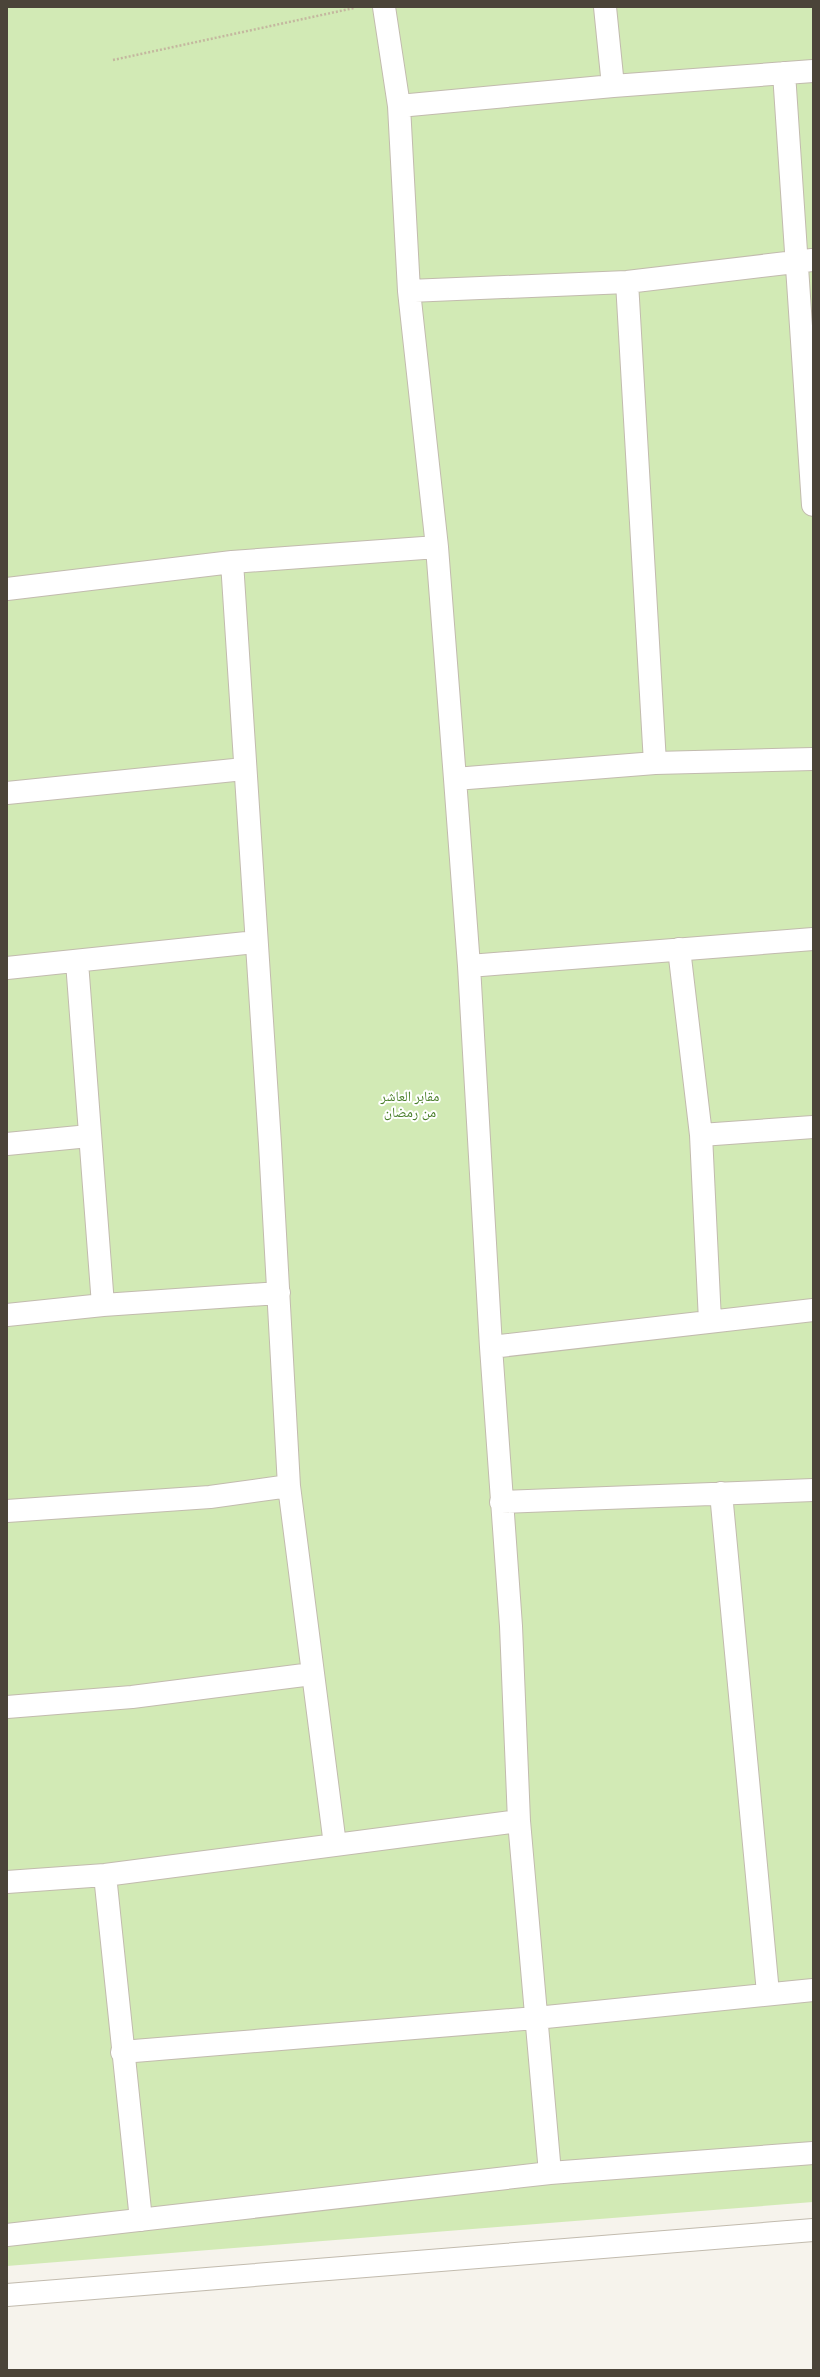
<svg xmlns="http://www.w3.org/2000/svg" width="820" height="2377" font-family="Figtree,'Noto Naskh Arabic',sans-serif">
  <style>
    .green { fill: #d2eab5 }
    .lines { fill: none; stroke-linecap: round; stroke-linejoin: round }
    .minor-casing { stroke: #c2bbae; stroke-width: 24 }
    .path { stroke: #c4b79f; stroke-width: 2.5; stroke-dasharray: 2 2; stroke-linecap: butt }
    .minor { stroke: #fff; stroke-width: 22 }
    .labels { text-anchor: middle; dominant-baseline: central; stroke-width: 4; stroke-linejoin: round; paint-order: stroke }
    .park-label { font-size: 14px; fill: #4a7f2a; stroke: #fff }
  </style>
  <rect width="100%" height="100%" fill="#f6f3ec"/>
  <path class="green" d="M7 7H813V2202L7 2266Z"/>
  <g class="lines">
    <g class="minor-casing">
      <path id="minor" d="M384 7 399 106 409 291 437 547 455 779 469 966 491 1347 511 1626 519 1821 550 2173
        M605 7 613 86
        M784 73 813 505
        M399 106 613 86 813 71
        M627 282 655 763
        M409 291 627 282 812 260
        M232 562 270 1144 289 1486 335 1845
        M7 589 232 562 437 547
        M455 779 655 763 813 759
        M7 793 244 769
        M679 949 701 1135 710 1321
        M77 962 103 1305
        M469 966 813 939
        M7 968 256 942
        M701 1135 813 1127
        M7 1144 89 1136
        M7 1315 103 1305 279 1293
        M491 1347 813 1310
        M721 1493 768 1993
        M501 1502 813 1490
        M7 1511 210 1497 289 1486
        M7 1707 132 1697 312 1674
        M105 1875 141 2220
        M7 1882 105 1875 519 1821
        M122 2052 536 2018 813 1990
        M7 2235 550 2173 813 2153
        M7 2295 813 2230"/>
    </g>
    <path class="path" d="M113 60 354 8"/>
    <use href="#minor" class="minor"/>
  </g>
  <g class="labels">
    <g class="park-label">
      <text x="410" y="1096">مقابر العاشر<tspan x="410" dy="16">من رمضان</tspan></text>
    </g>
  </g>
  <rect width="820" height="2377" fill="none" stroke="#4b4439" stroke-width="16"/>
</svg>
